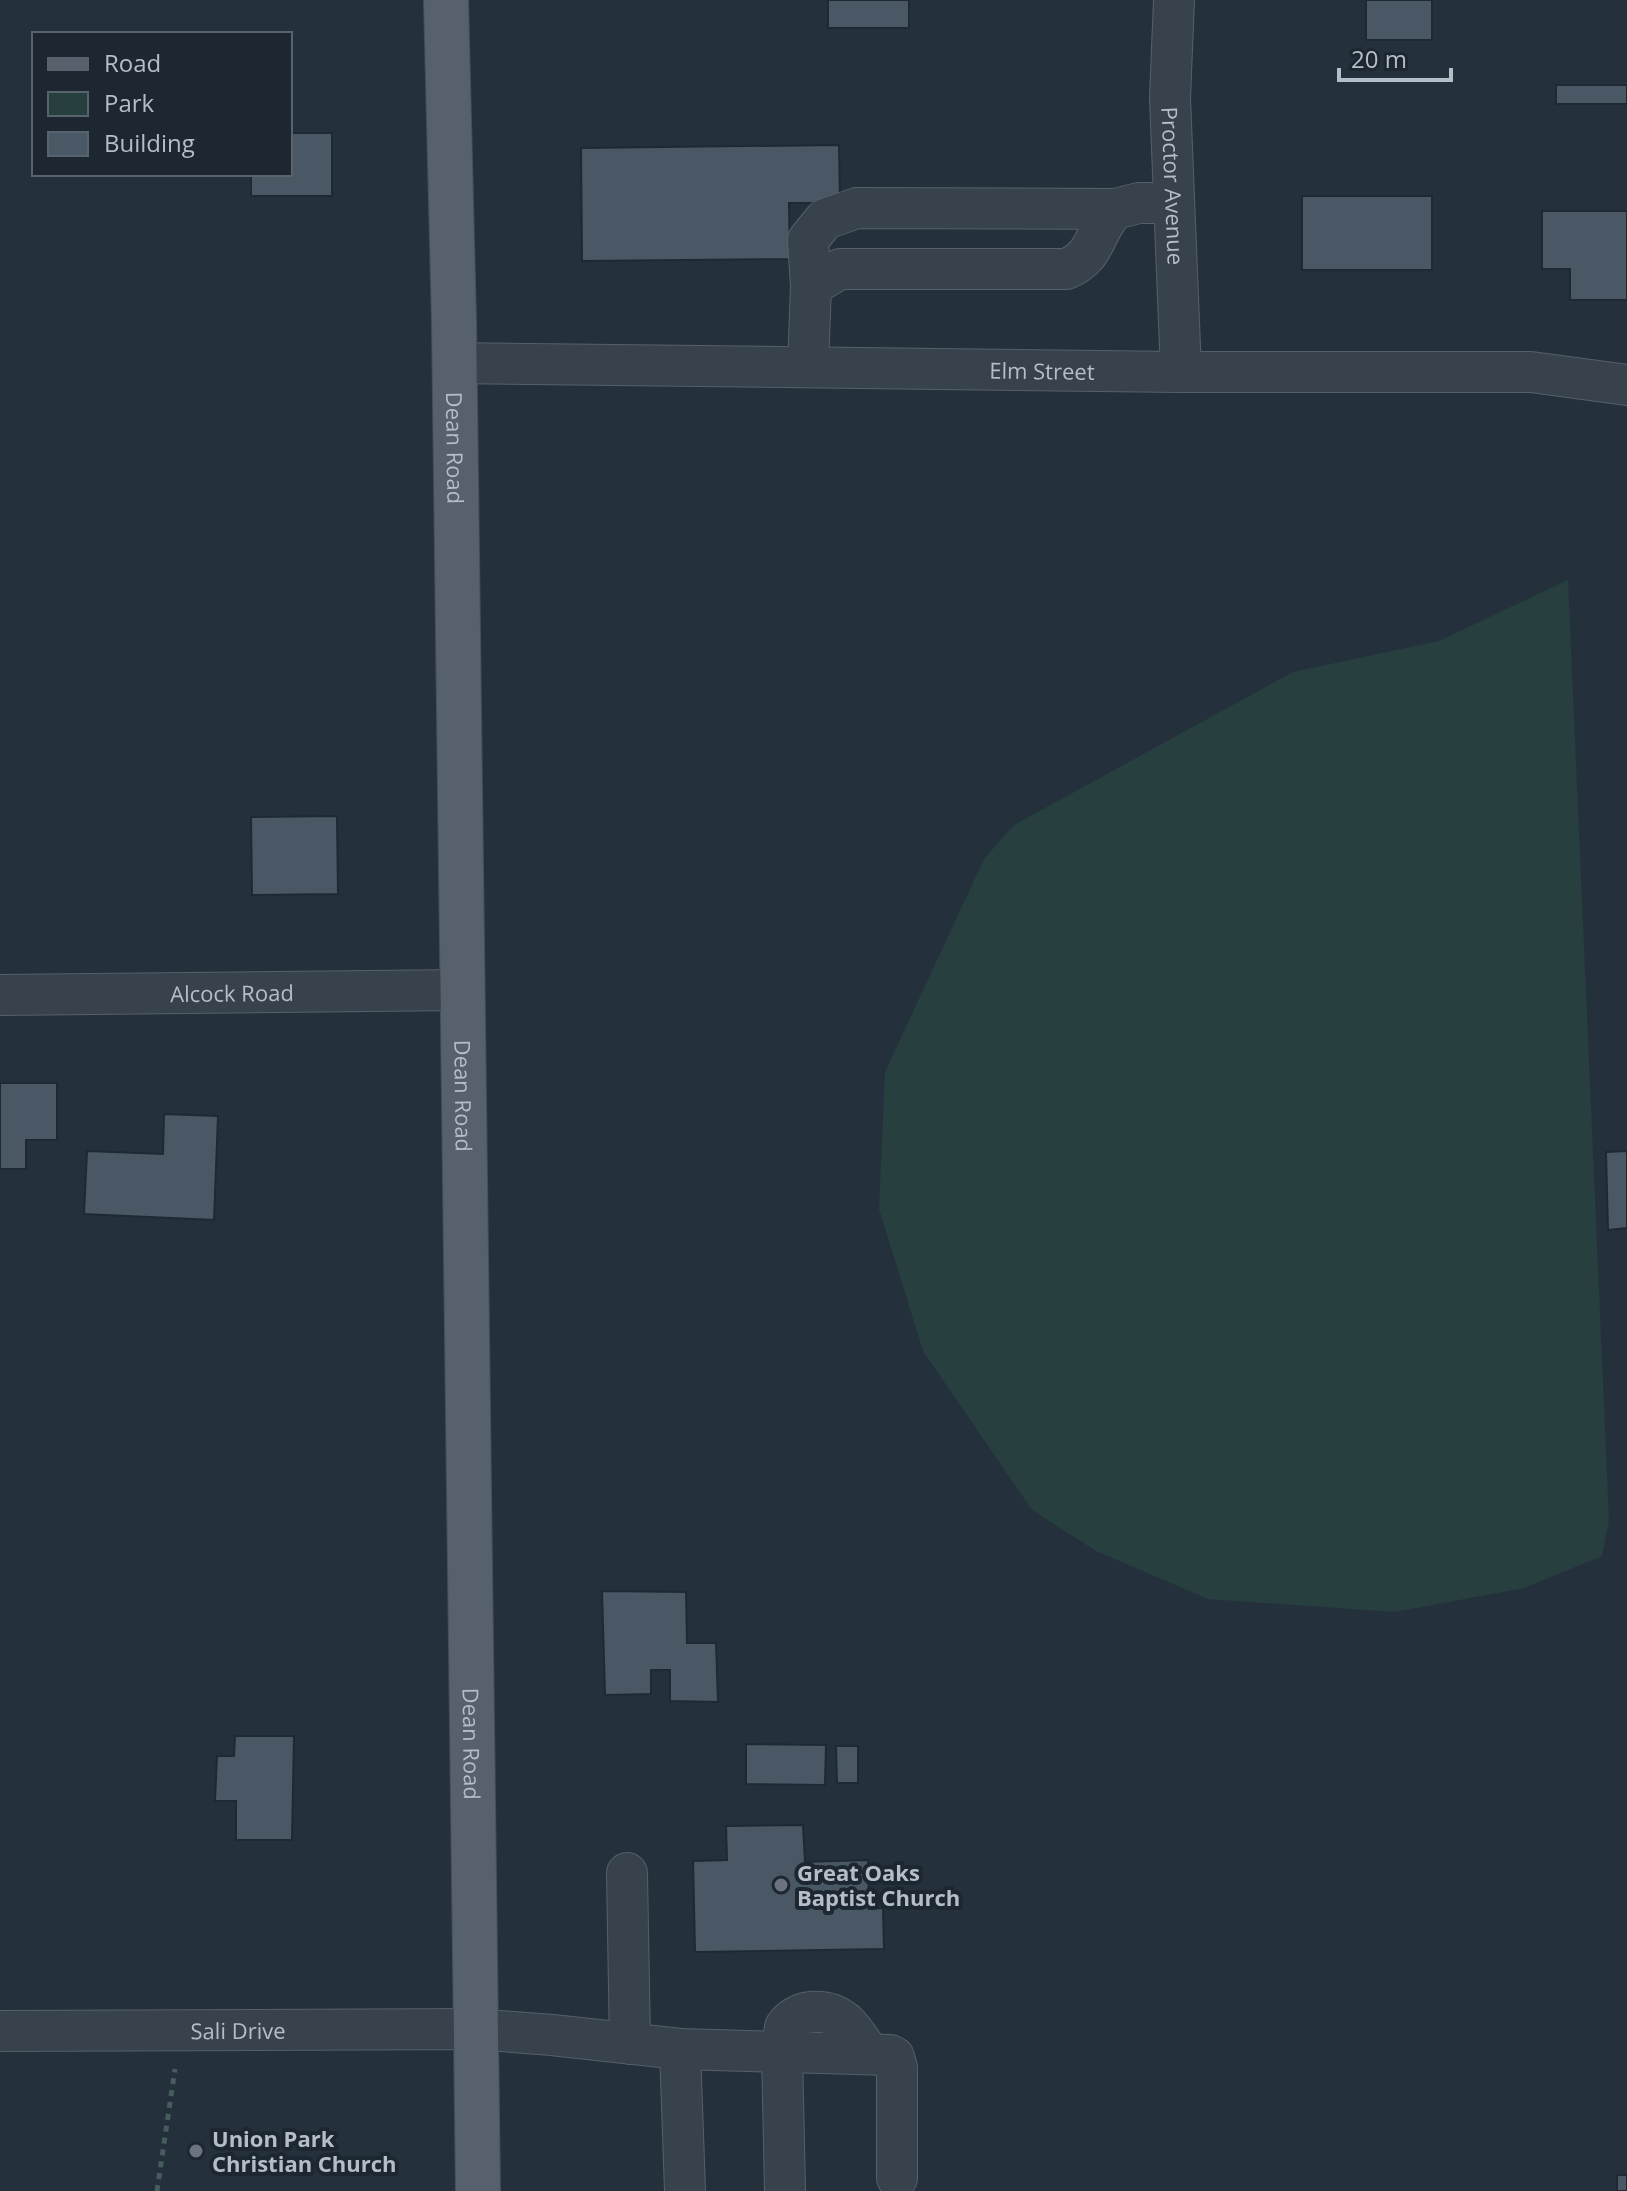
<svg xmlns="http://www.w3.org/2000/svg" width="1627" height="2191" font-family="'Open Sans',sans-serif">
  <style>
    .green { fill: #273f3f }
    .building { fill: #4a5866; stroke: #1f2934; stroke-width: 2 }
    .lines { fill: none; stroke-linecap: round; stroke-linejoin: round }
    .minor-casing { stroke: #56606b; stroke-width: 42 }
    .major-casing { stroke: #444e59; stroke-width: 46 }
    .path { stroke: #465c5d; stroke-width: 5; stroke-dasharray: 6 6; stroke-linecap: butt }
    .minor { stroke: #38424d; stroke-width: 40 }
    .major { stroke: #56616d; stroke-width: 44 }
    .worship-dot { fill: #6b7280; stroke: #1d2732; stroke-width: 3 }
    .labels { text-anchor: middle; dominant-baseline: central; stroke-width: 8; stroke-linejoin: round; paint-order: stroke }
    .street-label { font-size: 22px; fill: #b4bdc8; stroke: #1d2732 }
    .poi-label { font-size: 22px; font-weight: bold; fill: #b4bdc8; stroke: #1d2732; text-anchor: start }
  </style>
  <rect width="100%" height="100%" fill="#24313d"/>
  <path class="green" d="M1568 580 1609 1520 1602 1556 1524 1588 1395 1612 1208 1599 1096 1551 1032 1510 923 1351 879 1209 885 1072 984 859 1014 825 1293 672 1439 641Z"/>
  <path class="building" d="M828 0H909V28H828Z
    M1366 0H1432V40H1366Z
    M1556 85H1627V104H1556Z
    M290 133H332V196H251V174H290Z
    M839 145 840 203H789L790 259 582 261 581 148Z
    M1302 196H1432V270H1302Z
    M1542 211H1627V300H1570V269H1542Z
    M337 816 338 894 252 895 251 817Z
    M0 1083H57V1140H26V1169H0Z
    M164 1114 218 1116 214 1220 84 1214 87 1151 163 1154Z
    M1627 1151V1228L1608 1230 1606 1152Z
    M602 1591 686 1592 687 1643H716L718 1702 670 1701V1670H651V1694L605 1695Z
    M235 1736H294L292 1840H236V1801H215L217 1756H234Z
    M746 1744 826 1745 825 1785 746 1784Z
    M836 1746H858V1783H837Z
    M803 1825 805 1862 868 1860 869 1909 883 1908 884 1949 695 1952 693 1861 727 1860 726 1826Z
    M1617 2175H1627V2191H1617Z"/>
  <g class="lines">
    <g class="minor-casing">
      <g id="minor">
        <path id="s1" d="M1174 0 1170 98 1181 372"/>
        <path d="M811 286 840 269H1066C1098 257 1093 230 1115 209"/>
        <path id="s2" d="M454 363 1181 372H1531L1627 385"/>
        <path d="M808 367 811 286 808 240 825 219 857 208 1115 209 1139 203H1174"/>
        <path id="s3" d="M0 995 462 990"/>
        <path d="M627 1873 630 2044"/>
        <path id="s4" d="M0 2031 475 2029 552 2035 680 2049 890 2055 894 2057 897 2068V2178"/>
        <path d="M680 2049 685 2191"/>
        <path d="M785 2191 782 2052 785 2027C798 2008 827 2007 845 2022 854 2030 862 2043 869 2054"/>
      </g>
    </g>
    <g class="major-casing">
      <g id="major">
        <path id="s5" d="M446 0 454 322 478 2191"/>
      </g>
    </g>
    <path class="path" d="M157 2191 175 2069"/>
    <use href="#minor" class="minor"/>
    <use href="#major" class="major"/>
  </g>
  <g class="worship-dot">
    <circle cx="781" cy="1885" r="8"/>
    <circle cx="196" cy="2151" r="8"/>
  </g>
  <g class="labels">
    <g class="street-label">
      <text stroke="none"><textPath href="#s1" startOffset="186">Proctor Avenue</textPath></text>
      <text stroke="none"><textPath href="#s2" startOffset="588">Elm Street</textPath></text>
      <text stroke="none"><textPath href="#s5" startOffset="448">Dean Road</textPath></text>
      <text stroke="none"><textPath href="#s3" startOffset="232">Alcock Road</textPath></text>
      <text stroke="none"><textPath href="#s5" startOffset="1096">Dean Road</textPath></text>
      <text stroke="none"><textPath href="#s5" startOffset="1744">Dean Road</textPath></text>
      <text stroke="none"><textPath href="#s4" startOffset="238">Sali Drive</textPath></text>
    </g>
    <g class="poi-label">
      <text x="797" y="1872">Great Oaks<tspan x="797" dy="25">Baptist Church</tspan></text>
      <text x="212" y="2138">Union Park<tspan x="212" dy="25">Christian Church</tspan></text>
    </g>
  </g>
  <rect x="32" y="32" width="260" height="144" fill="#1d2732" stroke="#59636e" stroke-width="2"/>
  <rect x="48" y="58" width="40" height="12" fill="#56616d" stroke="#59636e" stroke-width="2"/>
  <text x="104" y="72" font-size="24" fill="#b4bdc8">Road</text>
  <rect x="48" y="92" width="40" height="24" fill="#273f3f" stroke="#59636e" stroke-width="2"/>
  <text x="104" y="112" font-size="24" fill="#b4bdc8">Park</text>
  <rect x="48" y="132" width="40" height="24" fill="#4a5866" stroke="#59636e" stroke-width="2"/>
  <text x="104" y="152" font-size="24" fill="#b4bdc8">Building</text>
  <path d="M1339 68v12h112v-12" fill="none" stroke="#b4bdc8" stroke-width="4"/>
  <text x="1351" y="68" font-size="24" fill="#b4bdc8" stroke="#1d2732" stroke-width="6" paint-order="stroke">20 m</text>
</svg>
